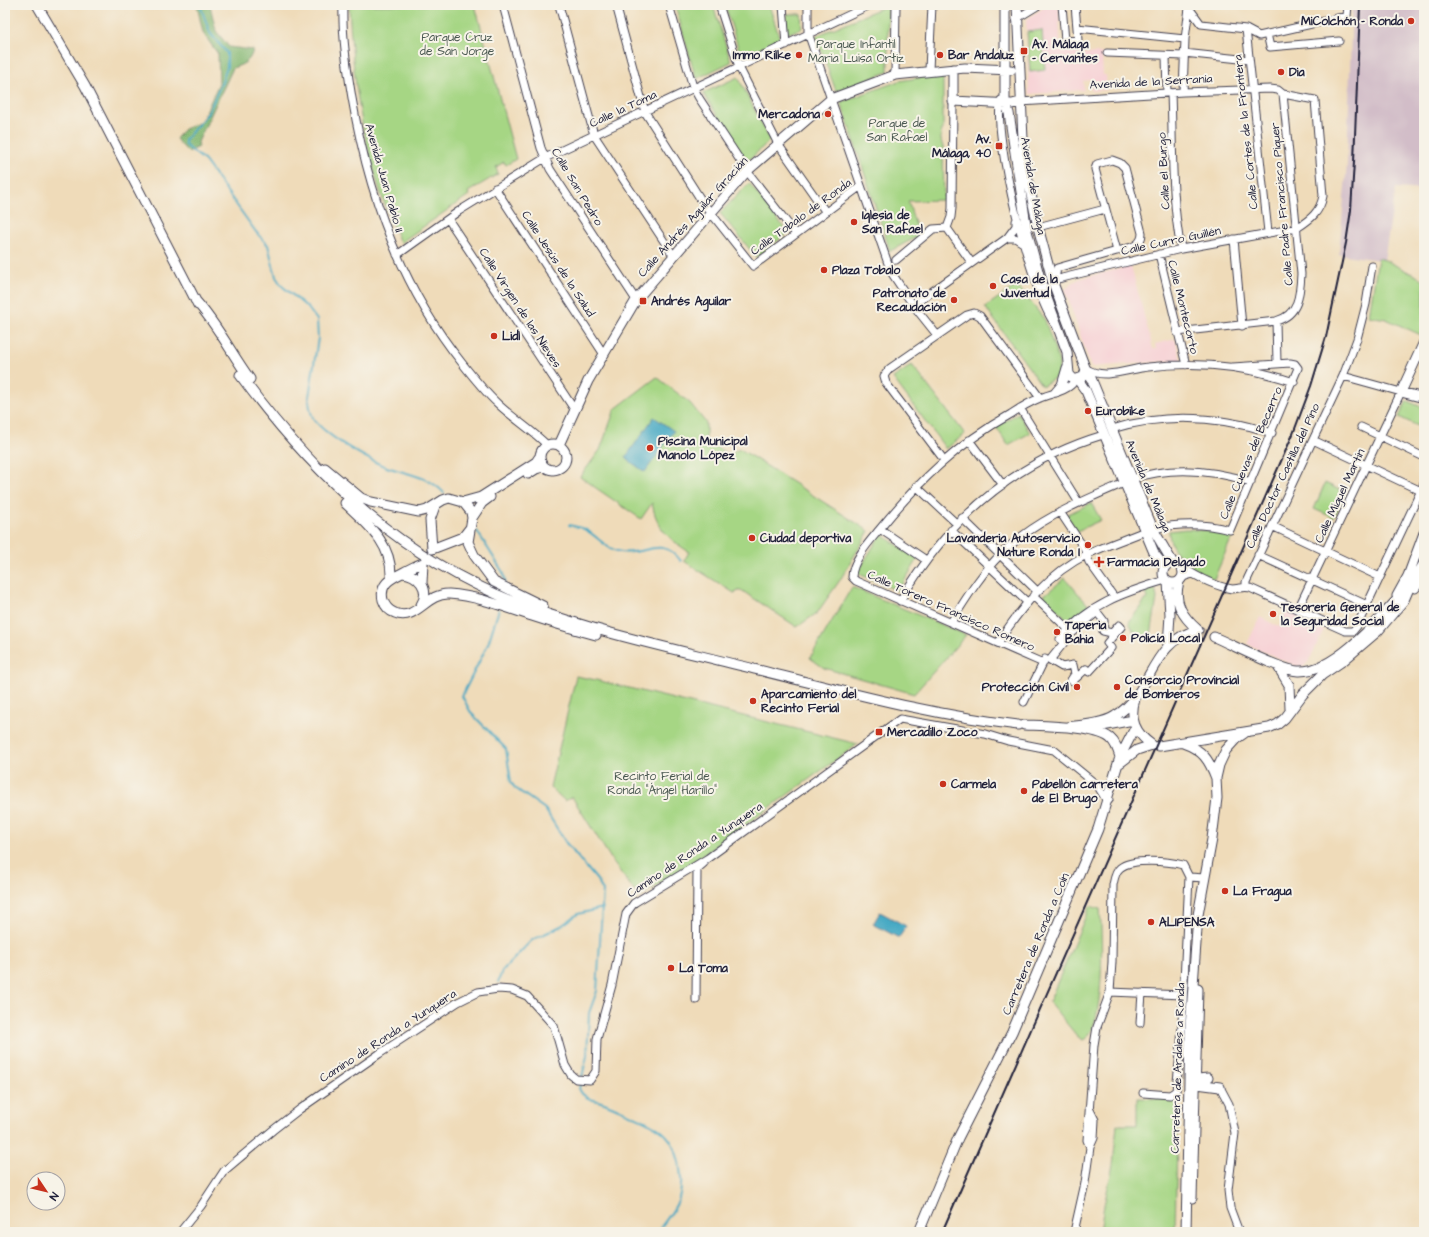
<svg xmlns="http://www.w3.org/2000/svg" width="1429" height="1237" font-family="'Architects Daughter',sans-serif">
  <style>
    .built { fill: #f7cfd4 }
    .industrial { fill: #d2bdc8 }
    .green { fill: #a6d684; stroke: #647c60 }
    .forest { fill: #84b772; stroke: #536c56 }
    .water { fill: #43a7c3; stroke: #32647f }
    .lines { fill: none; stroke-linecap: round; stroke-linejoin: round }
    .stream { stroke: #43a7c3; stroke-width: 2 }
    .major-tunnel { stroke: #c6b6a0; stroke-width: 9; stroke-dasharray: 9 4.5; stroke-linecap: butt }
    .minor-casing { stroke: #413e4e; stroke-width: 9 }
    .major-casing { stroke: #413e4e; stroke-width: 11 }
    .minor { stroke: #fff; stroke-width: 7 }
    .major { stroke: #fff; stroke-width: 9 }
    .rail { stroke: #22223b; stroke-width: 2 }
    .poi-dot { fill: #c8321e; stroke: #f7f3e8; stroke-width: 1.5 }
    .labels { text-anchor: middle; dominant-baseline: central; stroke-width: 4; stroke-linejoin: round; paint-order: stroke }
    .poi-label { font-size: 12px; font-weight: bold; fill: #22223b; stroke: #f7f3e8; text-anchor: start }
    .park-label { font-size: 12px; fill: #4a5851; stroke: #f7f3e8 }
    .street-label { font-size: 12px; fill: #22223b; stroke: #f7f3e8 }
  </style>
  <rect width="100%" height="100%" fill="#f7f3e8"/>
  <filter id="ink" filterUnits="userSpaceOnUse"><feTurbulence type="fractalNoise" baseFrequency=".025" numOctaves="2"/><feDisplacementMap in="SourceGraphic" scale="8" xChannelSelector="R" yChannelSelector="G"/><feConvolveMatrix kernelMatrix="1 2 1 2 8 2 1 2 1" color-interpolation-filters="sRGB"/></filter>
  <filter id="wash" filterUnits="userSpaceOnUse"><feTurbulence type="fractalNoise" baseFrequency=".012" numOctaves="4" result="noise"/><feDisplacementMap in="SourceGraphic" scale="16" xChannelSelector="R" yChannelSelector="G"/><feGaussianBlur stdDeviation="0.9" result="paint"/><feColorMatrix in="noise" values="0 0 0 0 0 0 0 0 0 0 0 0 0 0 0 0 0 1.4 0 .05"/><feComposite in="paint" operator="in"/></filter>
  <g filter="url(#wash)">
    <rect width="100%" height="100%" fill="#efdbb9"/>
    <path class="built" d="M1048 5H1059L1060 45H1076L1077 54 1102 53 1103 75H1106L1107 90 1091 91 1090 80 1083 81 1084 90 1029 94 1026 19Z
      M1131 266 1153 349H1156L1155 344 1175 339 1181 360 1091 367 1065 290 1072 283 1079 279Z
      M1287 611 1324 629 1309 661 1303 667 1293 665 1247 644 1260 617 1279 627Z"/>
    <path class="industrial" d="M1352 5H1424V190L1396 188 1384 260 1386 261 1339 254 1347 164Z"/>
    <path class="green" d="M349 5H475L516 159 506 165 504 162 496 167 498 174 468 192 469 195 400 243C391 220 381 197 375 174 358 119 352 63 349 5Z
      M675 5H713L731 62 696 79Z
      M725 5H769L780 39 741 57Z
      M888 5V72L836 91 816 36Z
      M786 14H801L802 28 787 34Z
      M1042 30 1045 70 1030 72 1027 32Z
      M738 77 770 140 747 162 703 93Z
      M924 77H943V129C939 134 941 141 943 147L944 200 908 201 919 236 890 251 841 102 899 81Z
      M749 183 788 233 756 257 720 213Z
      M1378 258 1385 260 1424 280V329L1421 335 1386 319 1369 316Z
      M1017 285 1045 320 1059 362V371L1055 378 1042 386 985 307Z
      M912 365 965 434 946 449 893 378Z
      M657 377 690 403 706 423V445L710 443 728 454 740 449 869 531 840 580 817 613 797 627 741 590 734 593 684 561 689 552C668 538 657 529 652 503L641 519 580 477 600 450 615 409Z
      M1407 401 1424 408V429L1399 417Z
      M1018 413 1030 433 1008 445 996 427Z
      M1325 483 1346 493 1334 518 1314 509Z
      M1091 503 1101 520 1077 531 1066 515Z
      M1186 529 1211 531 1232 537 1214 579C1194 570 1169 555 1169 531Z
      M881 534 918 559 898 591 857 573Z
      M1065 578 1089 606 1070 622 1043 596Z
      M852 587 966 635 914 694 824 668 810 658Z
      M1155 588 1157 598 1151 635 1141 638 1134 632 1129 622 1147 598 1144 591Z
      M576 676 596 680 858 744 708 852 639 897 615 865 572 797 565 801 550 787Z
      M1090 906 1100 909C1102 933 1106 1030 1083 1040L1077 1036 1049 1002Z
      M1178 1095 1175 1232H1100L1104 1205 1113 1165 1117 1125H1137V1098L1170 1099Z"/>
    <path class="forest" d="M197 5H210L216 31 229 47 253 50C250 62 244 64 233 68L198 142 199 147 188 152 176 139 184 129 199 123 204 116 219 83 218 54 203 33Z"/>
    <path class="water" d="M654 417 674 431 645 472 625 458Z
      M880 912 906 926 899 938 873 924Z"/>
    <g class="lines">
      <path class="stream" d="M200 5 210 33 227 53V67L222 82 208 113 185 140V145L205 161 256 232 268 245 276 277 282 286 308 308 317 320 318 338 309 397C309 404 310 411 313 418 324 435 365 458 384 466 405 474 428 475 444 493
        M569 525C574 526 580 527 584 529 597 535 606 550 621 552 645 556 662 535 681 561
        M477 531 504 574 505 582
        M499 609 488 644 462 696 470 711 476 718 506 749 511 782 515 788 545 809 566 843 597 880 603 891 597 991 589 1013 587 1056 582 1077
        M498 982 502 971 532 940 561 926 578 914 603 908
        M581 1081 579 1089C585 1101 596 1099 607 1104 624 1112 654 1122 666 1135 674 1143 677 1153 679 1163 686 1197 677 1206 657 1232"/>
    </g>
  </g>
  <g filter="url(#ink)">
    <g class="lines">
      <path class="major-tunnel" d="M1198 630 1214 637"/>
      <g class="minor-casing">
        <path id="minor" d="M343 5C342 36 347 68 352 98 368 193 401 287 462 363 473 377 485 392 498 404 514 419 532 430 547 445
          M503 5 541 148 550 169 636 300
          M559 5 594 135 673 255
          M616 5 645 112 703 203 753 266 861 186
          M669 5 693 87 699 98 747 171 796 234
          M719 5 739 67 778 144 825 211
          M783 5 786 45
          M808 5V33L891 272 913 305 937 335
          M1062 5 1065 41 1078 40 1075 5
          M1187 5 1201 24 1246 29 1259 36 1347 16 1348 5
          M1016 19 1039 5
          M1077 28 1185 39
          M1246 29 1268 232
          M1267 34 1270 47 1339 41
          M1107 53 1184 56
          M1184 53 1249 60
          M1166 56 1167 93
          M929 70 932 5
          M895 75 896 5
          M1183 92 1185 39 1189 8
          M1171 93C1173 144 1171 198 1181 249
          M1001 100C991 131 1033 299 1055 324
          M953 101 952 208 951 217 947 228 971 262
          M1020 102 1183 92 1270 89 1278 90 1283 94 1315 100 1323 196C1320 212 1311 219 1297 228L1181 249 1062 278 1055 280 1053 283
          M1112 160 1120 163 1125 168 1142 233C1142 247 1128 248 1117 251L1095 169 1097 164Z
          M495 188 603 353
          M448 219 574 409
          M1038 227 1105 209
          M1007 238H1015L1023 243
          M1234 239 1242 326
          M1159 254 1186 365
          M397 255 459 211 545 158 870 5
          M896 260 933 229 947 228
          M1055 280 1057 268 1117 251
          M913 305 1007 238 1016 226V221
          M1276 321 1277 363
          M1177 332 1276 321C1299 315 1300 294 1301 274L1283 94
          M1085 368C1104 381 1128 369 1148 367 1197 361 1247 366 1294 382
          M1020 408 1079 503
          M1361 427 1424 457
          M1112 429C1165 413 1220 416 1272 433
          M969 440 1003 485
          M1313 440 1421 491
          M944 460 886 383 884 376 889 369 967 315 974 313 980 316 1040 398
          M1132 479C1171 466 1213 470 1251 482
          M916 486 957 524
          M1060 512 1084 548 1089 562 1114 597
          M962 518 1037 591
          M1272 526 1380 577
          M880 529 926 560
          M1153 529C1179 523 1204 523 1230 530L1298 368 1295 364 1290 363 1233 367
          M951 530 1027 602
          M1258 555 1367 605
          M1182 567C1197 577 1214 586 1232 589 1238 589 1244 586 1250 588L1345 631H1353L1357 626 1424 484
          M1183 577 1193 574
          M1246 586V582L1343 376 1357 339 1366 304 1372 266
          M1033 596 1068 629
          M900 601C947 521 1013 462 1103 435
          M1298 609 1401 392 1343 376
          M1097 612 1104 621 1103 631 1112 633 1119 625 1121 627 1107 643 1111 648 1089 672 1086 669 1073 681 1071 680 1075 674 1073 665 1062 667 1050 660 1071 634Z
          M951 622C966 599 980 575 1000 555 1035 520 1080 502 1124 483
          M1060 639C1087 605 1125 592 1166 580
          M998 643C1021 607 1049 573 1088 554 1107 545 1126 539 1145 531
          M1043 663 856 581 852 577C852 561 869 542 879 530 917 483 957 444 1011 414 1020 408 1030 402 1040 398 1049 394 1064 392 1071 385 1073 384 1073 382 1074 380
          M1024 702 1045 659
          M1189 877 1205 878
          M1110 992 1183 995
          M696 1000 697 869 704 863
          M1140 1023 1142 993
          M1220 1087 1229 1104 1235 1133 1228 1190 1230 1208 1239 1232
          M1143 1093 1170 1095 1176 1091 1181 1044 1189 877
          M1090 1147 1087 1140 1094 1045 1097 1027 1110 992 1112 962 1113 885C1114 880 1115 872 1120 868 1132 858 1168 861 1183 865L1189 877
          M180 1232 201 1206 224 1171 273 1130 300 1109 379 1054 458 1002 478 992 498 989 512 990 527 996 554 1026 565 1065 571 1075 576 1079 590 1080 596 1071 597 1039 612 985 626 914 634 903 708 858 900 719 985 734 1008 741 1054 750 1097 785 1105 798 1109 800
          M1074 1232 1085 1183 1090 1147 1094 1138 1095 1120 1089 1108"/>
      </g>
      <g class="major-casing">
        <path id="major" d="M37 5 85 86 198 305
          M1005 5V103L1009 113 1027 231 1041 282 1067 352 1069 374 1074 380 1083 377 1086 370 1053 283 1038 227 1024 162 1017 5
          M953 69V101L1012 104 1020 102
          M195 300C217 324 231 353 250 379
          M1424 342 1401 392 1424 398
          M1086 372 1091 378 1153 529 1173 563
          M240 375C316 479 406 562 528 607 602 634 679 650 754 669 841 690 929 715 1018 725
          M1078 380 1086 391 1155 555 1165 567
          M1056 392 1062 385 1067 368
          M540 457a13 13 0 1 1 26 0a13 13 0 1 1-26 0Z
          M559 445 588 381 636 300 747 171 831 99 895 75 965 68 1011 70
          M325 468 361 498 371 502 419 512 427 510 443 500 449 498 463 502 471 512 472 518 468 542 474 555 494 582 543 606
          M528 474 536 469 544 467
          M463 502 481 497 536 462 540 456
          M345 503C368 525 392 543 391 577
          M435 506 430 520 432 549 463 537 470 528
          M472 518 482 503 490 497
          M1163 573a10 10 0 1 1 20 0a10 10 0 1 1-20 0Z
          M402 573C418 574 431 589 421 605
          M1179 582C1173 603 1183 617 1198 630
          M422 583 423 563C416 565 410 569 404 572 392 578 379 583 383 600 385 606 389 611 395 613 416 622 426 593 449 594 478 596 505 607 532 616 553 623 574 629 596 635
          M1415 588 1424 576
          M1397 596 1408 576 1424 533
          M1214 637C1233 645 1280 670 1298 671 1335 673 1381 617 1403 593
          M1168 645 1170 615 1168 582
          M1277 665 1289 685 1290 709
          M1135 699C1129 719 1135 733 1152 745
          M1024 725C1045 726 1094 726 1110 738 1116 743 1118 750 1120 757
          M1068 727C1083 725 1102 724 1115 716 1153 694 1149 641 1198 630
          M1097 727 1128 721H1133
          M1183 743C1203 750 1209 760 1216 778
          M1159 746 1269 728 1278 724 1285 718 1303 694 1322 675 1344 660 1378 631 1404 600 1410 586 1424 563
          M1120 763 1137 750 1152 745
          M1193 1077 1197 1084 1220 1087
          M1193 1085 1198 1079 1208 1078
          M1192 1198 1198 989
          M919 1232 958 1138 1012 1032 1098 829 1120 757 1135 728
          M1186 1232 1190 1028 1198 915 1212 839 1217 798 1216 778 1219 765 1226 750 1236 739 1246 732"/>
      </g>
      <use href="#minor" class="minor"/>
      <use href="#major" class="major"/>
      <path class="rail" d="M942 1232 1293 434 1311 386 1326 337 1346 243 1351 210 1354 162 1360 5"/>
    </g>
  </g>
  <g class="poi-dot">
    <circle cx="1411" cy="21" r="4"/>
    <rect x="1020" y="47" width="8" height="8" rx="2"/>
    <circle cx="799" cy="55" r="4"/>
    <circle cx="940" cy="55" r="4"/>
    <circle cx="1281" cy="72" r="4"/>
    <circle cx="828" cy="114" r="4"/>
    <rect x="995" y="142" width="8" height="8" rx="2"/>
    <circle cx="854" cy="222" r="4"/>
    <circle cx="824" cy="270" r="4"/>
    <circle cx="993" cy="286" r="4"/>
    <circle cx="954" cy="300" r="4"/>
    <rect x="639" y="297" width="8" height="8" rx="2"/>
    <circle cx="494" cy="336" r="4"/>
    <circle cx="1088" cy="411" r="4"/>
    <circle cx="650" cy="448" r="4"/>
    <circle cx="752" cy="538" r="4"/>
    <circle cx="1088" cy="545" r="4"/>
    <path d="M1097 556h4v4h4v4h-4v4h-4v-4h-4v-4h4z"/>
    <circle cx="1273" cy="614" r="4"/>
    <circle cx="1057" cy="632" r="4"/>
    <circle cx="1123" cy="638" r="4"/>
    <circle cx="1077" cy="687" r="4"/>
    <circle cx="1117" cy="687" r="4"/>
    <circle cx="753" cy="701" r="4"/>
    <rect x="875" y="728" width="8" height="8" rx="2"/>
    <circle cx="943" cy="784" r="4"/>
    <circle cx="1024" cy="791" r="4"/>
    <circle cx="1225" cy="891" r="4"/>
    <circle cx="1151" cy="922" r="4"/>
    <circle cx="671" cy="968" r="4"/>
  </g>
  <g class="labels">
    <g class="poi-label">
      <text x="1403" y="21" text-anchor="end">MiColchón - Ronda</text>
      <text x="1032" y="44">Av. Málaga<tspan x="1032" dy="14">- Cervantes</tspan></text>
      <text x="791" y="55" text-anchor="end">Immo Rilke</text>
      <text x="948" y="55">Bar Andaluz</text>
      <text x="1289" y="72">Dia</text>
      <text x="820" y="114" text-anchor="end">Mercadona</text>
      <text x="991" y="139" text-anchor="end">Av.<tspan x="991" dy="14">Málaga, 40</tspan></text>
      <text x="862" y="215">Iglesia de<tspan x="862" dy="14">San Rafael</tspan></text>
      <text x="832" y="270">Plaza Tobalo</text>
      <text x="1001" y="279">Casa de la<tspan x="1001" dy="14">Juventud</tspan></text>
      <text x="946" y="293" text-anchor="end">Patronato de<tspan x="946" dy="14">Recaudación</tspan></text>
      <text x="651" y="301">Andrés Aguilar</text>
      <text x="502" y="336">Lidl</text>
      <text x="1096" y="411">Eurobike</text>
      <text x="658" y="441">Piscina Municipal<tspan x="658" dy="14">Manolo López</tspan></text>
      <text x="760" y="538">Ciudad deportiva</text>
      <text x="1080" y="538" text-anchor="end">Lavanderia Autoservicio<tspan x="1080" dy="14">Nature Ronda I</tspan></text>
      <text x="1107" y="562">Farmacia Delgado</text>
      <text x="1281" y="607">Tesorería General de<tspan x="1281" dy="14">la Seguridad Social</tspan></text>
      <text x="1065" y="625">Taperia<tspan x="1065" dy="14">Bahia</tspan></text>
      <text x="1131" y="638">Policía Local</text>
      <text x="1125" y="680">Consorcio Provincial<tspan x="1125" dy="14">de Bomberos</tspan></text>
      <text x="1069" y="687" text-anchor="end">Protección Civil</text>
      <text x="761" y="694">Aparcamiento del<tspan x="761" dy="14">Recinto Ferial</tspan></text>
      <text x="887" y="732">Mercadillo Zoco</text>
      <text x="951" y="784">Carmela</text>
      <text x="1032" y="784">Pabellón carretera<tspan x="1032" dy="14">de El Brugo</tspan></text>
      <text x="1233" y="891">La Fragua</text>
      <text x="1159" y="922">ALIPENSA</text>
      <text x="679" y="968">La Toma</text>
    </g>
    <g class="park-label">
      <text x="457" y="37">Parque Cruz<tspan x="457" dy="14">de San Jorge</tspan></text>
      <text x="856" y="44">Parque Infantil<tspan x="856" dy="14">Maria Luisa Ortiz</tspan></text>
      <text x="897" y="123">Parque de<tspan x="897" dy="14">San Rafael</tspan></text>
      <text x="662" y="776">Recinto Ferial de<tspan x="662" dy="14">Ronda "Ángel Harillo"</tspan></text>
    </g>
    <g class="street-label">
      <text transform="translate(1151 82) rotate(-3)">Avenida de la Serranía</text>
      <text transform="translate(623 109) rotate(-25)">Calle la Toma</text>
      <text transform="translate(1246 132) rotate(-96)">Calle Cortes de la Frontera</text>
      <text transform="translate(1164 171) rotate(-93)">Calle el Burgo</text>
      <text transform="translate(384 178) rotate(74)">Avenida Juan Pablo II</text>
      <text transform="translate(1033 186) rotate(80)">Avenida de Málaga</text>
      <text transform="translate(577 187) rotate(59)">Calle San Pedro</text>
      <text transform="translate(1282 204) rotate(-95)">Calle Padre Francisco Piquer</text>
      <text transform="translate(693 217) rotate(-48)">Calle Andrés Aguilar Gracián</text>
      <text transform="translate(801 217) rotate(-36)">Calle Tobalo de Ronda</text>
      <text transform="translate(1171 241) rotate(-12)">Calle Curro Guillén</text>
      <text transform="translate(558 264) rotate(57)">Calle Jesús de la Salud</text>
      <text transform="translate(1183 307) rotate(76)">Calle Montecorto</text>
      <text transform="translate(520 308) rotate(57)">Calle Virgen de las Nieves</text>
      <text transform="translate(1251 453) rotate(-67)">Calle Cuevas del Becerro</text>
      <text transform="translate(1283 476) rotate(-65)">Calle Doctor Castilla del Pino</text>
      <text transform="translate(1148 486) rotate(67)">Avenida de Málaga</text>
      <text transform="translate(1340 496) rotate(-65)">Calle Miguel Martín</text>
      <text transform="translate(951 611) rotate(24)">Calle Torero Francisco Romero</text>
      <text transform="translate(695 850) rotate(-34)">Camino de Ronda a Yunquera</text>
      <text transform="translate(1036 944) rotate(-67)">Carretera de Ronda a Coín</text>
      <text transform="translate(388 1036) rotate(-33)">Camino de Ronda a Yunquera</text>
      <text transform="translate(1178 1068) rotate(-88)">Carretera de Ardales a Ronda</text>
    </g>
  </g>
  <rect width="1429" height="1237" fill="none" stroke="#f7f3e8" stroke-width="20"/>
  <g transform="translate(46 1191) rotate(125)"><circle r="19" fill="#f7f3e8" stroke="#a29fa3"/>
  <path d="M0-3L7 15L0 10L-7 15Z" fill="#c8321e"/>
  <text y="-6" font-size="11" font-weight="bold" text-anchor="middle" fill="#22223b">N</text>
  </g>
</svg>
